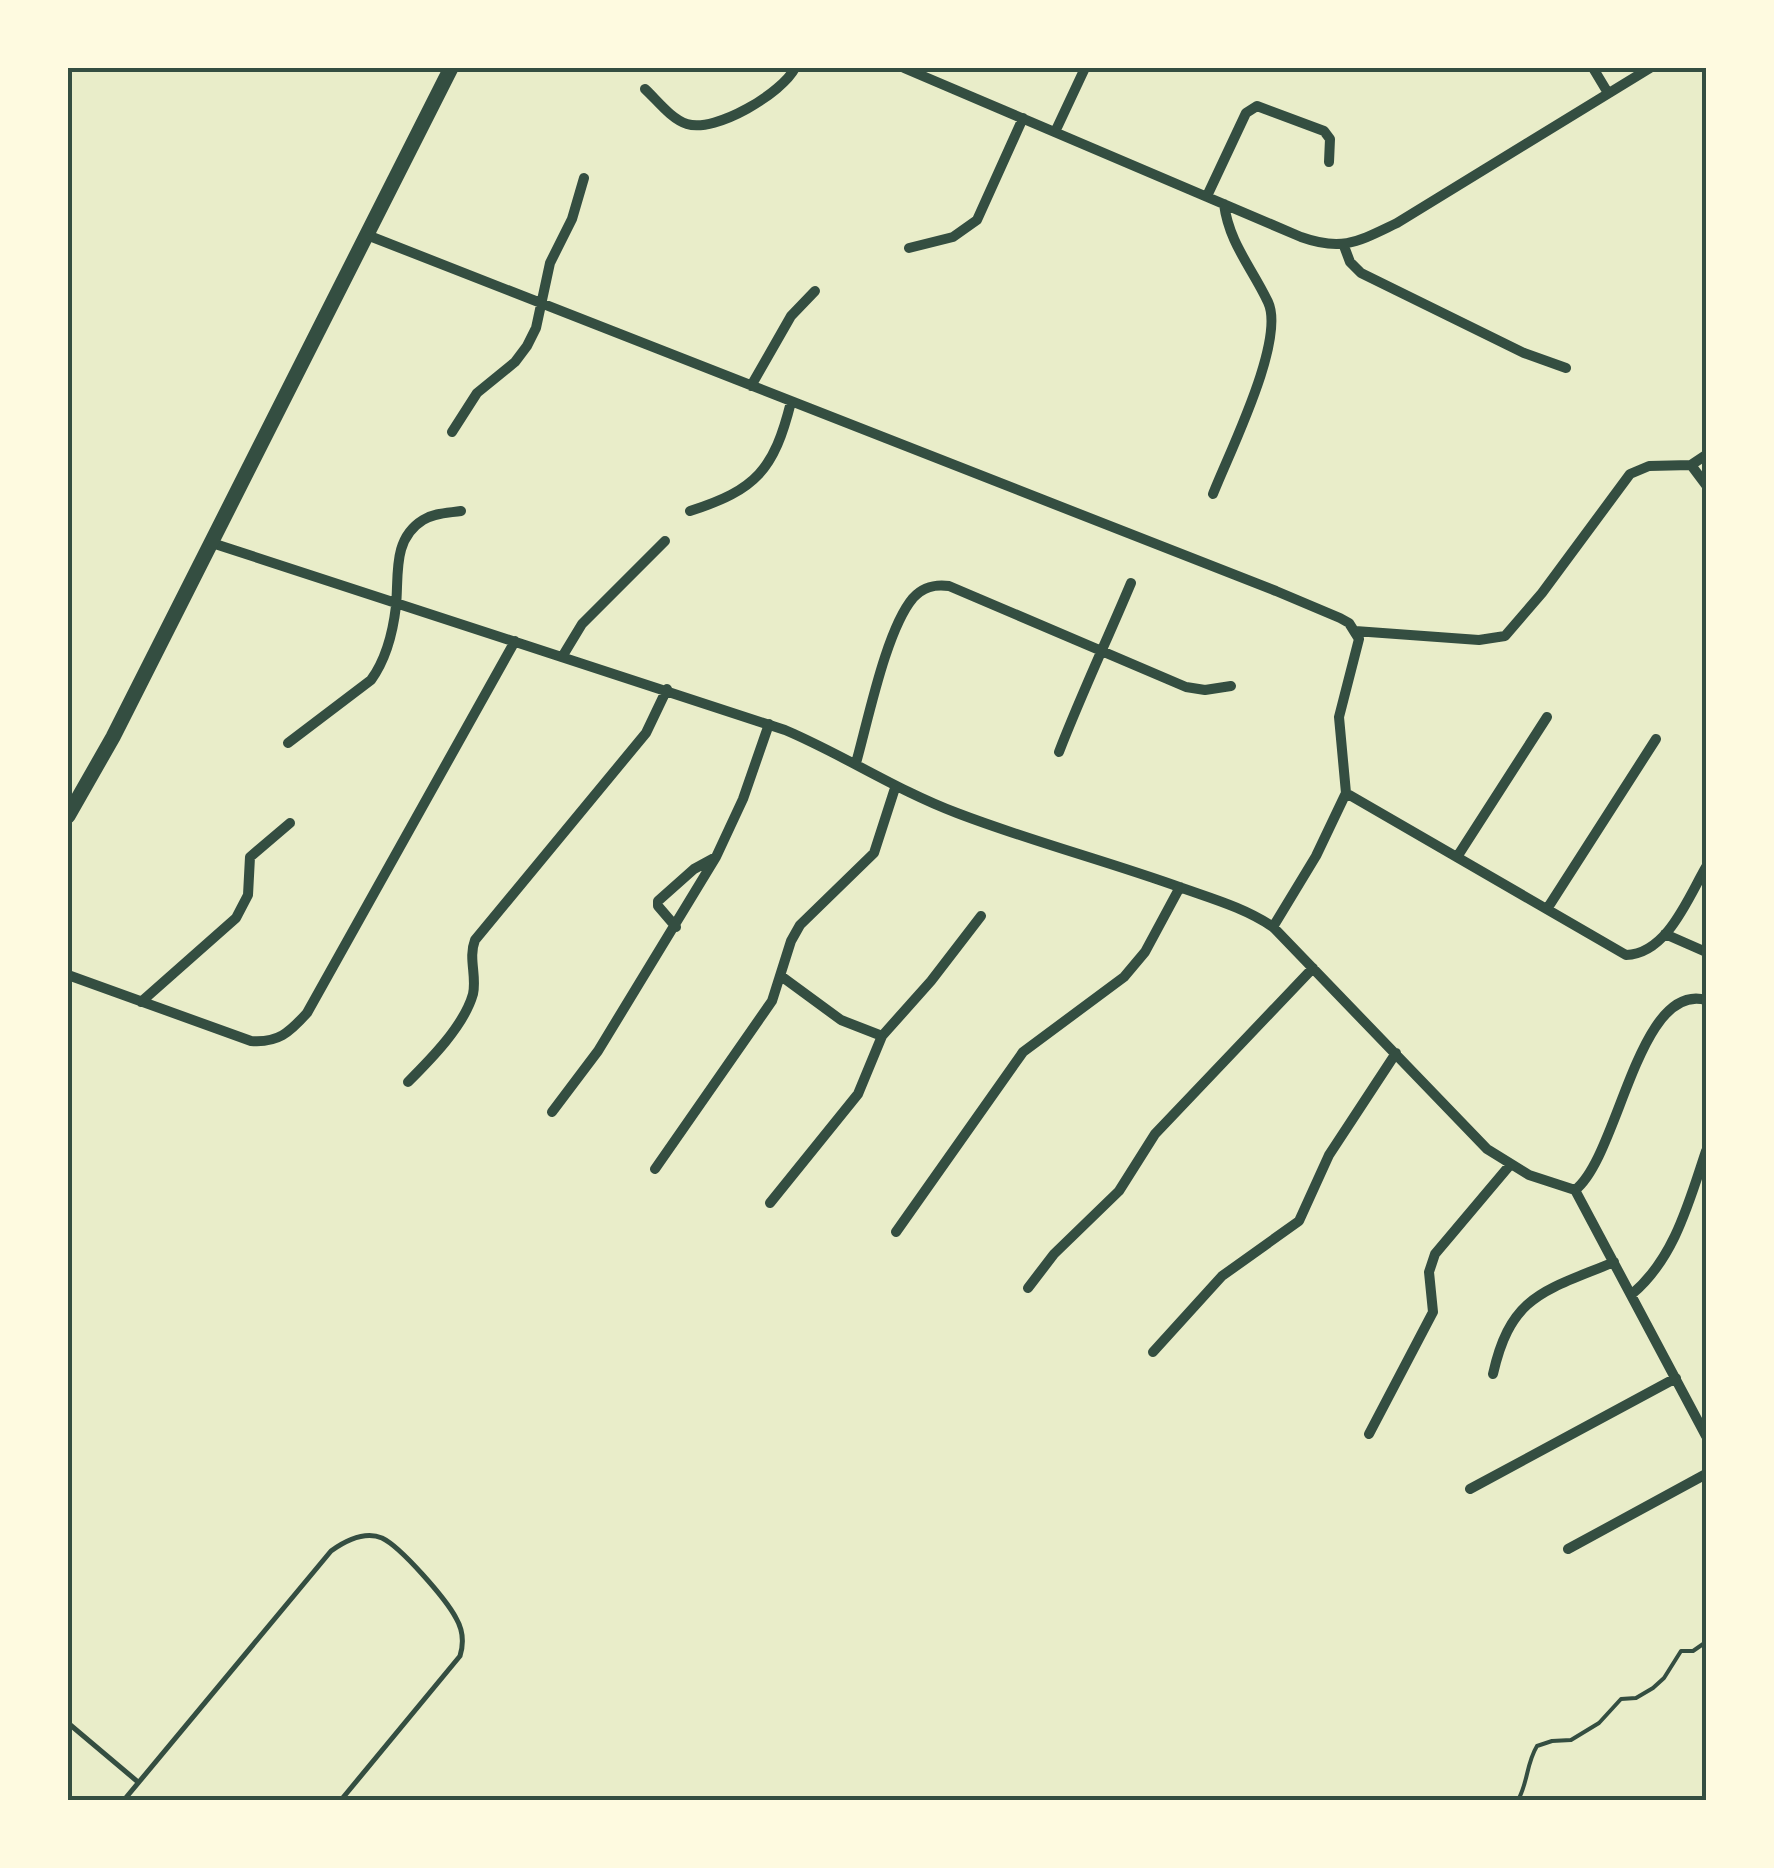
<svg xmlns="http://www.w3.org/2000/svg" width="1774" height="1868" font-family="Mulish,sans-serif">
  <style>
    .lines { fill: none; stroke-linecap: round; stroke-linejoin: round }
    .path { stroke: #344e41; stroke-width: 4 }
    .service { stroke: #344e41; stroke-width: 5 }
    .minor { stroke: #344e41; stroke-width: 10 }
    .secondary { stroke: #344e41; stroke-width: 15 }
    .neatline { fill: none; stroke: #344e41; stroke-width: 4 }
  </style>
  <rect width="100%" height="100%" fill="#e9edc9"/>
  <g class="lines">
    <path class="path" d="M1518 1800C1528 1783 1526 1764 1537 1746L1552 1741 1571 1740 1599 1723 1621 1699 1636 1698 1653 1688 1664 1678 1681 1651H1693L1706 1642"/>
    <path class="service" d="M68 1723 138 1782
      M124 1800 331 1551C345 1541 365 1531 382 1538 401 1547 446 1599 456 1618 463 1630 464 1643 460 1656L341 1800"/>
    <path class="minor" d="M904 68 1301 237C1343 252 1359 241 1397 223L1650 68
      M1593 68 1608 93
      M645 89C657 100 671 119 687 124 716 133 782 93 795 68
      M1055 132 1085 68
      M1207 196 1246 113 1257 106 1324 131 1330 139 1329 162
      M367 235 1276 591 1340 618 1349 623 1359 639 1339 717 1346 793 1316 856 1273 927
      M1344 246 1350 262 1361 273 1524 353 1566 368
      M909 248 953 237 977 220 1023 118
      M751 386 791 316 815 291
      M452 432 477 393 515 362 527 346 536 328 550 263 572 219 584 178
      M1691 465 1706 455
      M1213 494C1229 453 1286 340 1268 302 1252 268 1229 243 1224 204
      M690 511C756 490 774 470 791 402
      M212 543 785 730C844 755 896 790 957 813 1030 841 1107 861 1182 888 1213 899 1245 908 1273 927L1487 1149 1529 1175 1575 1190
      M1355 631 1479 640 1505 636 1542 593 1630 474 1649 466 1691 465 1706 485
      M562 657 582 624 665 541
      M288 743 371 680C387 658 393 632 396 606 399 576 392 539 423 520 434 513 448 513 461 511
      M1059 752C1081 695 1107 640 1131 583
      M856 763C868 721 886 630 913 598 923 587 934 584 949 586L1186 687 1205 690 1231 686
      M1346 793 1626 955C1667 954 1688 898 1706 867
      M1457 857 1547 717
      M1547 909 1656 739
      M676 927 658 906V901L694 869 716 857 743 799 769 724
      M1665 934 1706 952
      M68 975 251 1041C278 1043 289 1033 307 1013L515 641
      M781 976 841 1020 882 1036
      M141 1002 236 918 248 895 250 857 290 823
      M408 1082C430 1060 464 1026 473 994 477 976 468 958 475 940L646 733 667 689
      M552 1112 598 1051 716 857
      M655 1169 772 1001 791 941 800 925 874 853 895 788
      M1575 1190 1706 1436
      M1575 1190C1619 1156 1638 981 1706 1000
      M770 1203 858 1094 882 1036 931 981 981 916
      M896 1232 1023 1052 1124 977 1145 952 1180 887
      M1028 1288 1054 1254 1119 1191 1155 1134 1313 968
      M1632 1294C1674 1259 1689 1202 1706 1151
      M1153 1352 1222 1276 1299 1221 1329 1155 1396 1053
      M1493 1374C1511 1294 1545 1291 1614 1262
      M1369 1434 1433 1312 1429 1272 1435 1254 1510 1165
      M1470 1489 1676 1378
      M1568 1549 1706 1474"/>
    <path class="secondary" d="M68 816 113 737 451 68"/>
  </g>
  <rect width="1774" height="1868" fill="none" stroke="#fefae0" stroke-width="140"/>
  <rect x="70" y="70" width="1634" height="1728" class="neatline"/>
</svg>
